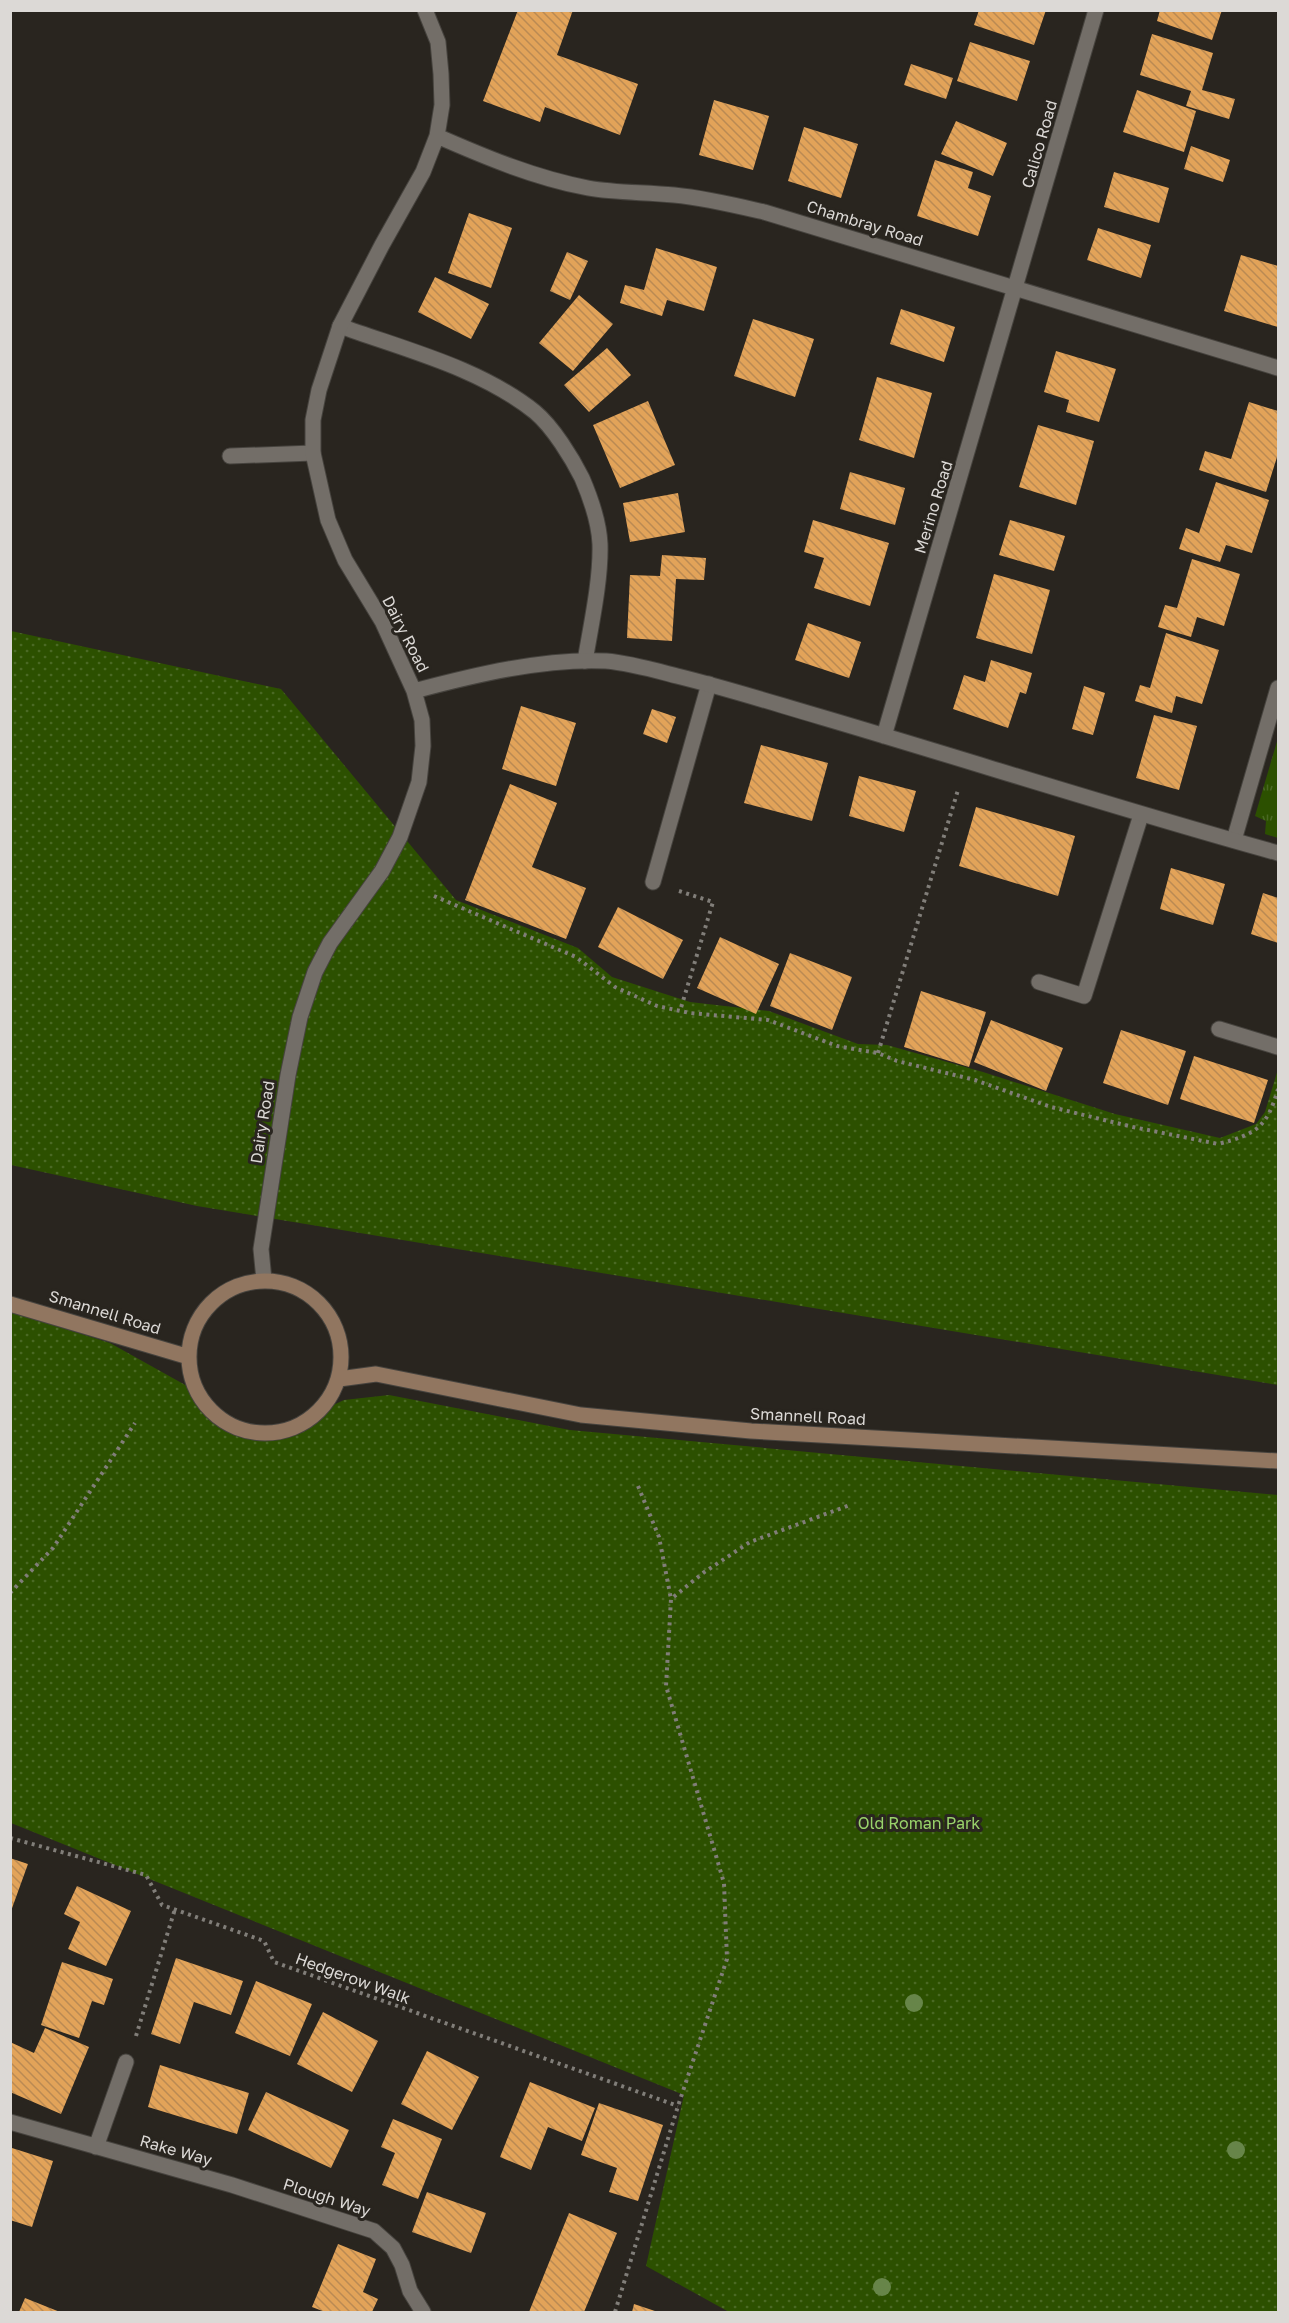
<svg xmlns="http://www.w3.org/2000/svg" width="1289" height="2323" font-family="'Golos Text',sans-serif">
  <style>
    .grass { fill: url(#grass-tufts) }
    .park { fill: url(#park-dots) }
    .building { fill: url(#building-back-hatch) }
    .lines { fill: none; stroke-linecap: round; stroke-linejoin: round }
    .lane-casing { stroke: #46433e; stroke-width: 17 }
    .street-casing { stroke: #46433e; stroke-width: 17 }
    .secondary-casing { stroke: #46433e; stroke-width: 17 }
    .path { stroke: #817e79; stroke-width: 4; stroke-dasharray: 3 4.5; stroke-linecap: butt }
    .lane { stroke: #736e68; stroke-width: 15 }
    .street { stroke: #736e68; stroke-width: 15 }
    .secondary { stroke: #917660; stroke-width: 15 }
    .tree { fill: #678549 }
    .labels { text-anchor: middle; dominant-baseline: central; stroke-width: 6; stroke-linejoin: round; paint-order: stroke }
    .street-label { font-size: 16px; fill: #dcd9d6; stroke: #29251f }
    .park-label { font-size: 16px; fill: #99d36b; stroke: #29251f }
  </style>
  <defs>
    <pattern id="grass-tufts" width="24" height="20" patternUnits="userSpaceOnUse" patternTransform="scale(1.5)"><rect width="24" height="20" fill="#2c5000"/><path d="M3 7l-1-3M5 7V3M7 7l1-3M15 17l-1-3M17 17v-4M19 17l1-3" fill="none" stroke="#4a6924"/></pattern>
    <pattern id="park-dots" width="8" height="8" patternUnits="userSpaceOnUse" patternTransform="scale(1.5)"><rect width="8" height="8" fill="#2c5000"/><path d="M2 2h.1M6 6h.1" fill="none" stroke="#4a6924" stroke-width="1.8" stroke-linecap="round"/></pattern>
    <pattern id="building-back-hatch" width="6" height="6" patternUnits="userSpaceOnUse" patternTransform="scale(1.5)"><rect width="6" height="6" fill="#e2a359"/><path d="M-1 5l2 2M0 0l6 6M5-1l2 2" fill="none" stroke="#ba8a53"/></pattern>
  </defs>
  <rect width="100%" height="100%" fill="#29251f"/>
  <path class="grass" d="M1278 738V838L1265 834 1266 821 1255 816Z"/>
  <path class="park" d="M11 631 281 689 456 900 578 948 612 977 690 1002 769 1011 858 1044 887 1045 983 1072 1115 1114 1220 1138 1256 1124 1265 1112 1278 1069V1385L197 1206 11 1165Z
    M11 1312 110 1343 196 1391 219 1410 248 1425 282 1429 344 1400 389 1395 570 1430 1278 1495V2312H729L646 2266 684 2095 11 1823Z"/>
  <path class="building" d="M518 10H573L557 55 638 84 620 135 545 107 540 122 483 101Z
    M979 10H1046L1034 45 974 25Z
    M1160 10H1222L1212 40 1157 21Z
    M1152 34 1213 53 1202 90 1235 99 1229 119 1186 106 1191 91 1140 75Z
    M970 42 1030 61 1017 101 957 81Z
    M911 64 953 78 946 99 904 85Z
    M1137 90 1196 111 1184 152 1123 132Z
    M714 100 769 116 753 170 699 155Z
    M956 121 1007 143 993 176 941 154Z
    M804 127 858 144 841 198 788 181Z
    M1191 146 1230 160 1223 182 1184 169Z
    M935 160 973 172 968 188 991 196 978 236 917 216Z
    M1114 172 1169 188 1159 223 1104 207Z
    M469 213 512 228 491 288 448 273Z
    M1098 228 1151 245 1141 278 1087 260Z
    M656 248 717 267 704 311 667 300 662 316 620 303 625 285 644 290Z
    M567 252 588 261 570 300 550 291Z
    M1241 255 1278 266V327L1224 311Z
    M435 277 489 304 471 339 418 312Z
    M579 295 613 324 573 371 539 343Z
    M901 309 955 327 944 362 890 344Z
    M753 319 814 339 795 397 734 376Z
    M607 348 631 375 589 412 564 385Z
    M1056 351 1116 369 1099 422 1066 412 1069 400 1044 392Z
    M877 377 932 393 914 458 859 440Z
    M648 401 675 465 620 488 593 425Z
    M1249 402 1278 411V454L1266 492 1199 470 1205 451 1231 459Z
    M1038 425 1094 441 1076 505 1019 487Z
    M850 472 905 488 895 525 840 509Z
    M1216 482 1269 500 1252 553 1226 545 1220 562 1179 549 1186 528 1199 533Z
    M678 493 685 532 630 542 623 503Z
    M813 520 889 543 870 606 814 588 824 558 804 552Z
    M1010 520 1065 536 1054 571 999 555Z
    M662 555 706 558 704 580 676 579 672 641 627 638 630 575 660 576Z
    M1192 559 1240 574 1224 626 1197 617 1191 637 1158 627 1165 605 1177 608Z
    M994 574 1050 590 1032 654 976 638Z
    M808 623 861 642 849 678 795 660Z
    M1166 633 1219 650 1202 704 1176 696 1172 713 1135 701 1140 685 1150 688Z
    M991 660 1032 673 1026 694 1020 692 1008 728 953 709 964 675 985 682Z
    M1084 686 1105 693 1093 735 1072 729Z
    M521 706 576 723 556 786 502 769Z
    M652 709 676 717 667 743 643 734Z
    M1154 715 1197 726 1179 790 1136 778Z
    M761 745 828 763 812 821 744 803Z
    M859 776 916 791 904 832 849 816Z
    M510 784 557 803 532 867 586 888 566 939 465 900Z
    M976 807 1075 836 1058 896 959 866Z
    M1171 868 1225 884 1213 925 1160 909Z
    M1263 893 1278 898V943L1251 934Z
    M618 907 683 940 663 979 598 947Z
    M720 937 779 964 756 1014 697 988Z
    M790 953 852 977 832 1030 770 1006Z
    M921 991 986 1012 969 1067 904 1047Z
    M991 1020 1063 1048 1046 1091 974 1062Z
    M1121 1030 1186 1051 1168 1105 1103 1083Z
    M1194 1056 1268 1080 1254 1123 1180 1099Z
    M10 1858 28 1864 11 1911H10Z
    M77 1886 131 1911 106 1966 68 1949 80 1922 64 1914Z
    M176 1958 243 1981 231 2015 194 2002 180 2044 151 2034Z
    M62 1962 113 1979 104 2005 92 2001 79 2038 41 2025Z
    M256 1981 312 2004 290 2056 235 2033Z
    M323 2012 378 2041 352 2092 297 2064Z
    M45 2028 89 2047 61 2114 10 2092V2042L34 2053Z
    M427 2051 479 2077 452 2130 401 2104Z
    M160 2065 249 2093 237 2134 148 2107Z
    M530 2082 595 2108 582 2141 548 2127 531 2170 500 2157Z
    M266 2092 349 2130 331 2168 248 2130Z
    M599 2103 663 2125 638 2201 609 2192 617 2168 581 2155Z
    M393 2119 442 2139 418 2199 382 2185 395 2153 381 2147Z
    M12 2148 53 2161 32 2227 10 2220V2154Z
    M427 2192 486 2213 471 2253 412 2232Z
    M569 2213 617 2233 584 2312H529Z
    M338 2244 376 2259 363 2292 378 2299 372 2312H325L312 2307Z
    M25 2298 60 2312H19Z
    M634 2304 658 2312H632Z"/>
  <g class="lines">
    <g class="lane-casing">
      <path id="lane" d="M340 326C406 350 480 368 535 412 553 427 572 458 582 478 591 499 599 521 600 544 601 580 591 625 585 661
        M230 456 313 453
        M1234 840 1278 688
        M653 882 709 684
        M1039 982 1084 996 1141 815
        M1219 1029 1278 1047"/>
    </g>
    <g class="street-casing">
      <path id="street" d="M437 136C485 157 535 178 588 188 616 193 645 192 674 195 705 198 734 205 764 212L1278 368
        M414 691C474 675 544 658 606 661 630 663 654 670 677 676 726 688 773 703 821 717 974 762 1125 811 1278 853
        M884 736 1096 10
        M264 1280 261 1249 288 1075 300 1017 315 972 330 943 382 871 400 837 419 782 423 746 422 720 414 691 382 621 345 560 328 520 313 453V420L319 390 340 326 382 245 423 172 437 136 442 105 441 74 438 42 425 10
        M10 2122 232 2185 374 2231 393 2248 402 2265 410 2291 423 2312
        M96 2147 126 2062"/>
    </g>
    <g class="secondary-casing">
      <path id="secondary" d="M189 1357a76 76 0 1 1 152 0a76 76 0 1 1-152 0Z
        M10 1304 189 1357
        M339 1379 376 1374 581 1415 751 1431 1278 1461"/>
    </g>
    <path class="path" d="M679 891 713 902 680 1011
      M434 896 576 957 615 987 657 1006 690 1013 768 1020 837 1046 878 1053 897 1061 975 1080 1051 1107 1133 1127 1218 1144C1257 1134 1267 1127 1278 1089
      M878 1053 958 790
      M638 1486 659 1537 671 1599
      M10 1593 53 1548 135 1423
      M10 1838 146 1875 162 1905 264 1941 274 1962 678 2106
      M136 2036 175 1909
      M615 2312 678 2106 727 1959 724 1883 666 1686 671 1599 703 1573 750 1542 850 1505"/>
    <use href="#lane" class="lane"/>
    <use href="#street" class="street"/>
    <use href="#secondary" class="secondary"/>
  </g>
  <g class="tree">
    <circle cx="914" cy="2003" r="9"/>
    <circle cx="1236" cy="2150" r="9"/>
    <circle cx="882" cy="2287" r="9"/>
  </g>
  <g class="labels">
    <g class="street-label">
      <text transform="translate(1039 144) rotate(-74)">Calico Road</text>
      <text transform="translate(865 223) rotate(17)">Chambray Road</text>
      <text transform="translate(933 507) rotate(-73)">Merino Road</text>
      <text transform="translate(406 634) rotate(63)">Dairy Road</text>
      <text transform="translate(262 1122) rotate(-81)">Dairy Road</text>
      <text transform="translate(105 1312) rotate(17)">Smannell Road</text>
      <text transform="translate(808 1416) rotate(3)">Smannell Road</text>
      <text transform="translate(353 1978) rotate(20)">Hedgerow Walk</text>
      <text transform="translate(176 2150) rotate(16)">Rake Way</text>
      <text transform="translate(327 2197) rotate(18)">Plough Way</text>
    </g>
    <g class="park-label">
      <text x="919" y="1823">Old Roman Park</text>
    </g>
  </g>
  <rect width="1289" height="2323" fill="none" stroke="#dcd9d6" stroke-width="24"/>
</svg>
